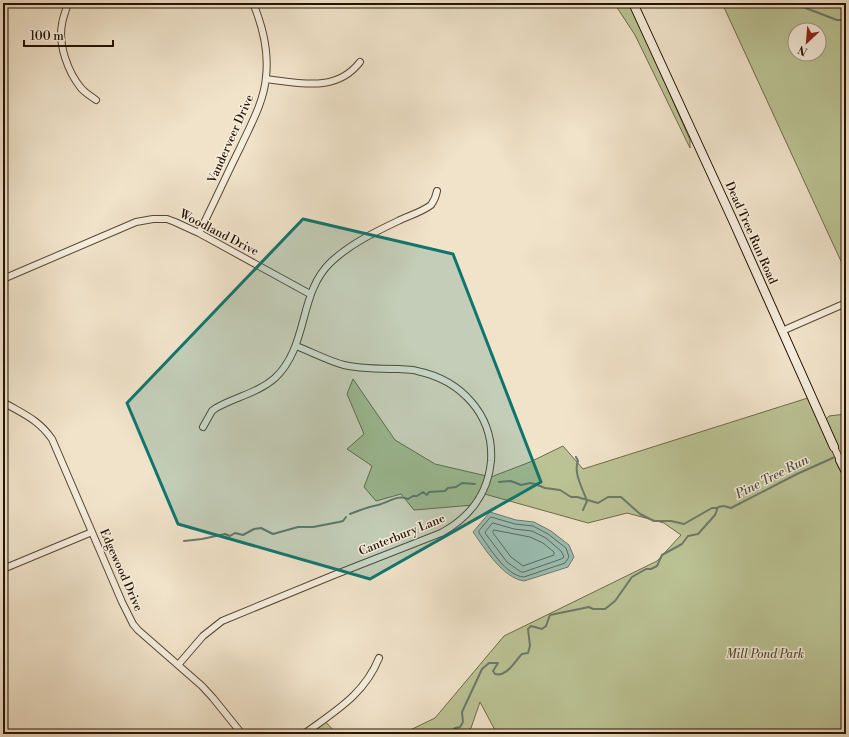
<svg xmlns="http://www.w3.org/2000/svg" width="849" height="737" font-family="'Libre Bodoni',serif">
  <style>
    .green { fill: #bbc395; stroke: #706a4a; fill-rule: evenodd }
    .water { fill: #9abeb3; stroke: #6c796b }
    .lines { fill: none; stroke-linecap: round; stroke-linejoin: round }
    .shore { stroke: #60685a; stroke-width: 1 }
    .stream { stroke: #6c796b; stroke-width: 2 }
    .street-casing { stroke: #584632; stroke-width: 8 }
    .secondary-casing { stroke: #261200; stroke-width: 10 }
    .street { stroke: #f5eddd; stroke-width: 6 }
    .secondary { stroke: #f5eddd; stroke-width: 8 }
    .marked { fill: #0f766e; fill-opacity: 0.2; stroke: #0f766e; stroke-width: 3; stroke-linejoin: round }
    .labels { text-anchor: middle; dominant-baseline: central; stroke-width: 3; stroke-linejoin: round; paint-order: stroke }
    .street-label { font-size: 12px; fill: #261200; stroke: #f5eddd }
    .park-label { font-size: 12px; font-style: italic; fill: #5a5034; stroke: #f5eddd }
    .water-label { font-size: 13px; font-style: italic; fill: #4f4e3f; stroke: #f5eddd }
  </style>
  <rect width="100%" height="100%" fill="#f0e3ca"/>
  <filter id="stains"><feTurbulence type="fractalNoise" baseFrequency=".005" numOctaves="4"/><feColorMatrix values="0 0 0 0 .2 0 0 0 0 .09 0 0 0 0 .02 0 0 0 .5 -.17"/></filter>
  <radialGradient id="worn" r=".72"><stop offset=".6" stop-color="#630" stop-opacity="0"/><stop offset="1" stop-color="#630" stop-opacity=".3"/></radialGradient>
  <path class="green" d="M614 3H630L690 140V148L635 35Z
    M722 3H846V272ZM795 30H819V54H795Z
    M353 379 395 440 435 464 491 477 530 462 563 446 583 469 811 397 823 423 829 416 846 414V734H497L480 702 471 728 462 734H402L435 718 504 636 657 561 681 535 664 523 627 513 588 523 481 493 474 505 414 510 401 494 376 501 364 487 372 466 347 449 364 434 347 394Z
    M322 718 337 734H301Z"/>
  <path class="water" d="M490 512 516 520 534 522 551 531 569 545 574 557 568 567 524 581C503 578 485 549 473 532Z"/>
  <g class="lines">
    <path class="shore" d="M491 517 515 524 533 526 548 534 566 548 569 557 565 563 524 577C506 576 489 547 479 533V531Z
      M493 523 514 529 532 531 546 538 561 551 564 557 561 559 524 572H521L507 562 485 533 486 531Z
      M494 530 530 537 543 543 554 552V555L523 566 511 557 493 533Z"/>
    <path class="stream" d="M798 3 803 7 837 20H846
      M674 5 680 3
      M576 457 578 461C573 473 583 489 587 501L583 510
      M499 482 511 481 521 485 530 483 535 484 545 488 560 490 571 497H577L598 503 608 497H621L640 514 654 521H671L684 524 712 508H717
      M350 514C361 510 367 507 378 505 388 503 397 494 408 499L413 496H417L423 492 427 495 429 492 445 491 448 488 456 487 462 483 475 484
      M184 541 202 539 225 534 230 536 235 533 243 535 254 529 261 528 273 534 298 527H313L339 522 343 521 346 517
      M449 734 455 728 460 727 463 722 462 712 482 669 489 663H498L493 671 495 674C507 677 514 662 522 654L528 653 530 646 528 629 531 626 542 629 546 626 550 615 589 607 593 609H605L615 601 632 577 646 569H651L657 566 662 555 682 544 688 536 698 534 715 515 718 507 724 506 731 508 797 474 846 452"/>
    <g class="street-casing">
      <path id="street" d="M68 3C66 10 63 17 62 24 58 45 68 72 81 88 85 93 91 96 96 100
        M266 79C300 83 336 93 360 62
        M199 233C213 205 226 176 240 148 250 126 264 102 266 77 269 51 263 27 253 3
        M3 279 136 222 153 219H167L175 222 199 233 310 294
        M782 331 846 303
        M3 402C23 414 38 419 52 439L122 602 133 624 138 630 202 686 213 698 242 734
        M203 427 212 411 216 408C235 397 258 393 275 378 309 346 298 293 331 262 350 244 375 232 398 221 408 216 422 212 431 205 434 201 436 196 437 191
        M834 447 840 460
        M3 569 92 532
        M178 665 203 636 222 621 334 575 441 533C469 518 488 494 491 461 494 415 461 380 417 371 411 369 405 370 399 369 381 369 362 369 344 365 328 361 312 352 296 346
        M304 734C335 711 364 695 379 658"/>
    </g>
    <g class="secondary-casing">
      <path id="secondary" d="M633 3 735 225 834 447
        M840 460 846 472"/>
    </g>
    <use href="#street" class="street"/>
    <use href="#secondary" class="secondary"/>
  </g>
  <path class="marked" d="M303 219 453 254 541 482 370 579 178 524 127 403Z"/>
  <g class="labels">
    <g class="street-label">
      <text transform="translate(231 139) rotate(-66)">Vanderveer Drive</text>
      <text transform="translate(219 233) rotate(27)">Woodland Drive</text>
      <text transform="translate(751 233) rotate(66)">Dead Tree Run Road</text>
      <text transform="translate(402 535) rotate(-22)">Canterbury Lane</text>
      <text transform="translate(121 570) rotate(66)">Edgewood Drive</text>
    </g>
    <g class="park-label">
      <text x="765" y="654">Mill Pond Park</text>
    </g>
    <g class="water-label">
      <text transform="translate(772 477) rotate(-27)">Pine Tree Run</text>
    </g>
  </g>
  <rect width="849" height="737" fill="none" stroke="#f0e3ca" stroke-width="16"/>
  <rect x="4" y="4" width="841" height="729" fill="none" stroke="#261200" stroke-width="2"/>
  <rect x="8" y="8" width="833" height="721" fill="none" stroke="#261200"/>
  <g transform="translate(807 42) rotate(206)"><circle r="19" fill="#f5eddd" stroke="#a29585"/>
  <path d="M0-3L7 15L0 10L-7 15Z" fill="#8f2418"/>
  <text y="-6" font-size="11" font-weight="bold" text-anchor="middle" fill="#261200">N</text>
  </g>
  <path d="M24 40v6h89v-6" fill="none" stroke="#261200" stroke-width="2"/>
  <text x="30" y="40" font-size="12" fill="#261200" stroke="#f5eddd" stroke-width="3" paint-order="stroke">100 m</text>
  <rect width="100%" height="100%" filter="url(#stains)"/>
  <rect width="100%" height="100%" fill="url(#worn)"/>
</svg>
